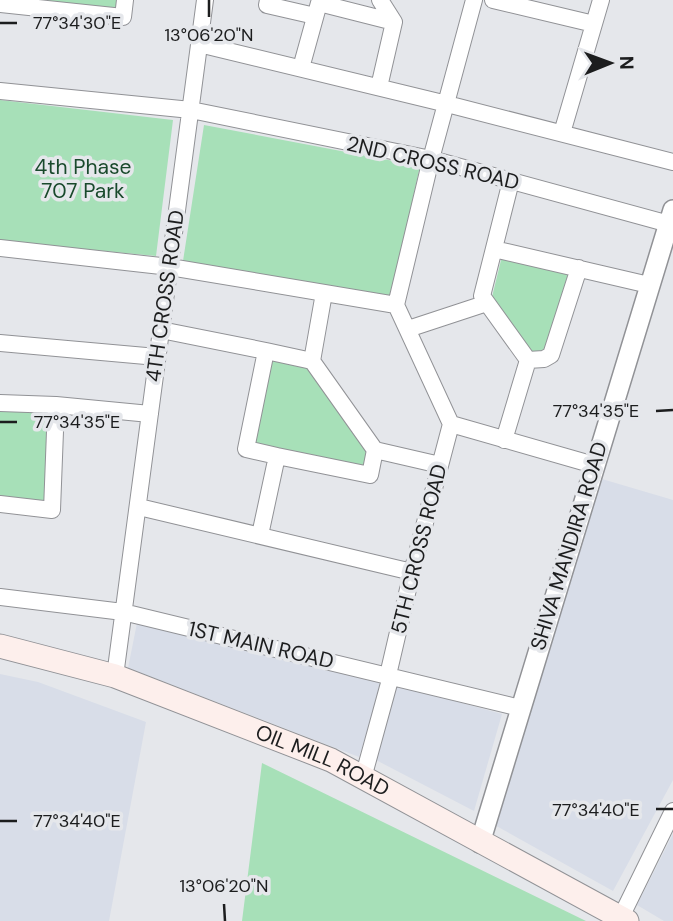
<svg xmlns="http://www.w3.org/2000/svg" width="673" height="921" font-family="'DM Sans',sans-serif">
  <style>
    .built { fill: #d8dde8 }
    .green { fill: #a7e0b8 }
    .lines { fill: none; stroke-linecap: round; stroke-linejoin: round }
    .minor-casing { stroke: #919296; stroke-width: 18 }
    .tertiary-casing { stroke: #919296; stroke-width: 22 }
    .secondary-casing { stroke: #919296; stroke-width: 25 }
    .minor { stroke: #fff; stroke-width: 16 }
    .tertiary { stroke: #fff; stroke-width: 19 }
    .secondary { stroke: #fdefec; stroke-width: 23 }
    .ticks { fill: none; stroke: #1c1d1e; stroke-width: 2.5 }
    .labels { text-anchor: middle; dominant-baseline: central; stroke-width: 7; stroke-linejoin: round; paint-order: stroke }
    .street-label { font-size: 21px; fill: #1c1d1e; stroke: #e5e7eb }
    .park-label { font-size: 21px; fill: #194a2c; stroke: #e5e7eb }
    .ticks-label { font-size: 18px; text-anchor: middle; fill: #1c1d1e; stroke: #e5e7eb; stroke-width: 7; stroke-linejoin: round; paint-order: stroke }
  </style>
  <rect width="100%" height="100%" fill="#e5e7eb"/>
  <path class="built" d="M602 479 673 500V780L613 891 491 823 546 659Z
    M138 618 383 679 359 757 128 668Z
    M0 674 38 682 146 722 109 921H0Z
    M396 685 502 714 474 811 374 759Z
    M673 834V921H664L637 905Z"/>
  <path class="green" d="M45 0H118L117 12 45 4Z
    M0 100 173 120 156 256 0 241Z
    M204 125 420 166 390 302 183 261Z
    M502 256 568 274 547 350 528 352 492 297Z
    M269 357 308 366 369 449 365 470 252 446Z
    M0 410 50 411 44 506 0 501Z
    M262 763 586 921H242Z"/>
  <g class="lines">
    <g class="minor-casing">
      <path id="minor" d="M268 0 267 5 315 16
        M493 0 594 24
        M0 4 123 17 125 0
        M199 44 447 104 673 162
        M301 68 319 3 394 22
        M379 87 394 22 380 0
        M0 91 191 110 431 159 673 225
        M562 133 601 0
        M511 181 482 296 528 360
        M0 248 170 267 396 305
        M494 249 649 285
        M324 293 312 361 375 450 440 465
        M408 329 487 303
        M161 330 266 351 246 449 277 456 260 535
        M0 343 157 357
        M266 351 312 361
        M528 360 544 359 551 355 579 268
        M0 403 56 405 150 414
        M451 424 396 305 431 159 474 0
        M451 424 594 465
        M504 440 528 360
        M277 456 370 475 375 450
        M0 504 52 510 56 405
        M139 507 412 572
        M0 597 123 612 520 708
        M388 675 412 572 451 424
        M115 676 205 0
        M363 778 391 676
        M621 917 673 811"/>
    </g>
    <g class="tertiary-casing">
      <path id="tertiary" d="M480 843 673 210"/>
    </g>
    <g class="secondary-casing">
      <g id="secondary">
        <path id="s1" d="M0 646 115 676 331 760 627 921"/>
      </g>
    </g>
    <use href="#minor" class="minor"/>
    <use href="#tertiary" class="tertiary"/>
    <use href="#secondary" class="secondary"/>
  </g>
  <path class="ticks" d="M209 0V17M0 23H17M656 411 673 410M0 422H17M656 809H673M0 821H17M224 904 225 921"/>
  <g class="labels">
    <g class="street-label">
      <text transform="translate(433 163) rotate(13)">2ND CROSS ROAD</text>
      <text transform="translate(165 296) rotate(-82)">4TH CROSS ROAD</text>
      <text transform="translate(569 546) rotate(-73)">SHIVA MANDIRA ROAD</text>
      <text transform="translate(419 549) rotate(-76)">5TH CROSS ROAD</text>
      <text transform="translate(261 645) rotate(13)">1ST MAIN ROAD</text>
      <text stroke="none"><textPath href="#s1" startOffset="343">OIL MILL ROAD</textPath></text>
    </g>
    <g class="park-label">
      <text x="83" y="167">4th Phase<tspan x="83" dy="24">707 Park</tspan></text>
    </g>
  </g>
  <g class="ticks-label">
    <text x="77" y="29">77°34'30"E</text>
    <text x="209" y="41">13°06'20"N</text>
    <text x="596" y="417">77°34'35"E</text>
    <text x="77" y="428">77°34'35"E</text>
    <text x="596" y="816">77°34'40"E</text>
    <text x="77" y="827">77°34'40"E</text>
    <text x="224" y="892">13°06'20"N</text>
  </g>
  <g transform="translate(610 63) rotate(89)" stroke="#e5e7eb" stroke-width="5" paint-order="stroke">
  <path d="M0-5L12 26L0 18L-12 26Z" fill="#1c1d1e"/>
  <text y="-10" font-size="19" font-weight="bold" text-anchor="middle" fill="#1c1d1e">N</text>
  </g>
</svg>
